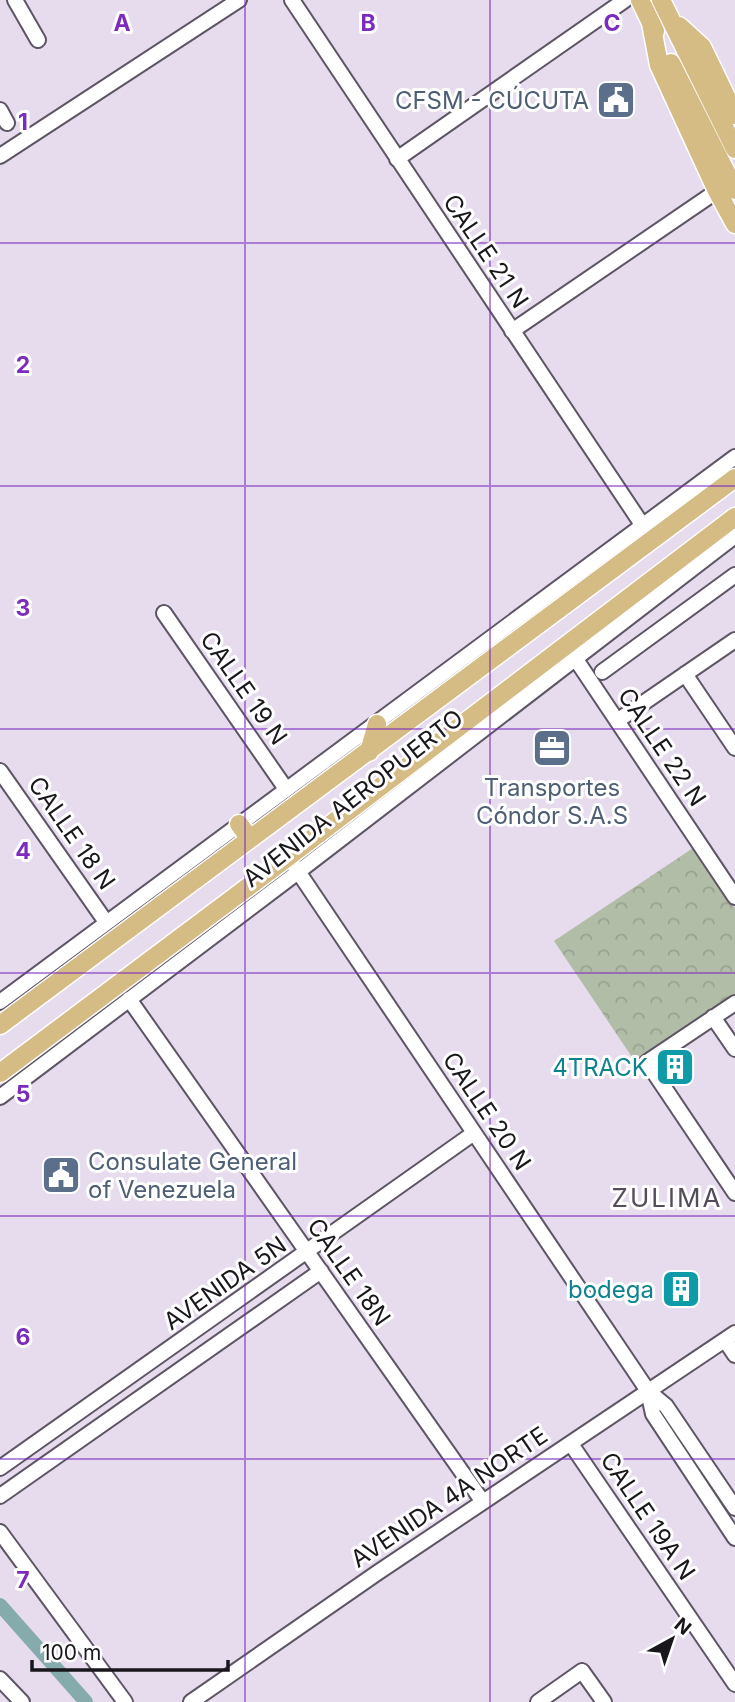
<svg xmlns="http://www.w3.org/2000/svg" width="735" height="1702" font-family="Inter,sans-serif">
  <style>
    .forest { fill: url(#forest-crowns) }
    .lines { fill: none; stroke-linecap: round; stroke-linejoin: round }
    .canal { stroke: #86abac; stroke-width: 14 }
    .minor-casing { stroke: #5e5564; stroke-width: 18 }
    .major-casing { stroke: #fff; stroke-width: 21 }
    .minor { stroke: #fff; stroke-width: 14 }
    .major { stroke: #d5bb84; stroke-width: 18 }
    .grid { fill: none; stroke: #7b2cbf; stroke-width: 2; stroke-opacity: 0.55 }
    .labels { text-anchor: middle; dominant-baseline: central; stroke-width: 6; stroke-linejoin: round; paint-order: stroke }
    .service-label { font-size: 24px; fill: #4e5e75; stroke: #fff; text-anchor: end }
    .street-label { font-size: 24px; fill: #19161c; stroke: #fff }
    .culture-label { font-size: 24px; fill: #0d838f; stroke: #fff; text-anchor: end }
    .neighbourhood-label { font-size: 26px; letter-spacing: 2px; fill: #554c5b; stroke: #fff }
    .grid-label { font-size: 23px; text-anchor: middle; font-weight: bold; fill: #7b2cbf; stroke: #fff; stroke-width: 6; stroke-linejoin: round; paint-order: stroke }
  </style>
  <defs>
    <pattern id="forest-crowns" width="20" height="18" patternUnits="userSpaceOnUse" patternTransform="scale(1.75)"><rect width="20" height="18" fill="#b2bda8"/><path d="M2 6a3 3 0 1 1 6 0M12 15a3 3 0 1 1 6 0" fill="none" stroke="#98a290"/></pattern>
  </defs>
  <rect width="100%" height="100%" fill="#e6dcee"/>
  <path class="forest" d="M693 848 735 908V994L636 1063 554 941Z"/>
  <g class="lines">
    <path class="canal" d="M0 1605 86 1702"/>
    <g class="minor-casing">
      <path id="minor" d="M15 0 38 40
        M292 0 643 526
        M0 110 7 123
        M0 156 239 0
        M397 159 625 0
        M512 331 717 191
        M164 613 286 789
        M575 658 735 897
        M602 672 735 575
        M685 674 735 748
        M617 721 735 640
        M0 771 106 922
        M293 864 648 1391 666 1406 735 1508
        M129 999 483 1502
        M0 1002 735 457
        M735 1003 647 1062 735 1193
        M713 1017 735 1049
        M0 1097 298 872 735 536
        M725 1340 735 1355
        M648 1391 653 1414 735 1538
        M571 1444 735 1684
        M0 1468 474 1133
        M0 1496 321 1271
        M0 1532 125 1702
        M0 1679 22 1702
        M191 1702 377 1573 735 1333
        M538 1702 582 1671 604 1702"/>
    </g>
    <g class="major-casing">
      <path id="major" d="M640 0 655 31
        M661 0 735 149
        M651 23 659 65 717 191 735 224
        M679 26 702 47 735 115
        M671 63 735 190
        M369 752 377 724
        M239 824 250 839
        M0 1025 735 478
        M0 1073 288 857 735 517"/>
    </g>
    <use href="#minor" class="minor"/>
    <use href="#major" class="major"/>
  </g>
  <path class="grid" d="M245 0V1702M490 0V1702M0 243H735M0 486H735M0 729H735M0 973H735M0 1216H735M0 1459H735"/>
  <defs>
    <g id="civic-square" transform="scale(2.0125)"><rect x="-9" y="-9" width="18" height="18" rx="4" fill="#5c6f8a" stroke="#fff"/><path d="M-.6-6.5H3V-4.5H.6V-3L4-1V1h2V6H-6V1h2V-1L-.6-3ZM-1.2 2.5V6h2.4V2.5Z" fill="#fff"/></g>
    <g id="office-square" transform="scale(2.0125)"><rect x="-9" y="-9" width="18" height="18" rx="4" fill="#5c6f8a" stroke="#fff"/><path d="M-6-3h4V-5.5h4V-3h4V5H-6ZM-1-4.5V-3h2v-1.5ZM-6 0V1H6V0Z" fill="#fff"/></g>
    <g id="building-square" transform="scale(2.0125)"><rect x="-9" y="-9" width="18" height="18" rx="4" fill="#0f9aa8" stroke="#fff"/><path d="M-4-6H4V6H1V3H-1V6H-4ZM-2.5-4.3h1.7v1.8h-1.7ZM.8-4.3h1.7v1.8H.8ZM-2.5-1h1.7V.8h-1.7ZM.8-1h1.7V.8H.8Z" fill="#fff"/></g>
  </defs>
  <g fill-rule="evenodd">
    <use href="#civic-square" x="616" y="100"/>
    <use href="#office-square" x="552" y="748"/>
    <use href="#building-square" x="675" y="1067"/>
    <use href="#civic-square" x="61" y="1175"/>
    <use href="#building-square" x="681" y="1289"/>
  </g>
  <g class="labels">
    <g class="service-label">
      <text x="589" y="100">CFSM - CÚCUTA</text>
      <text x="552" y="787" text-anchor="middle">Transportes<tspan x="552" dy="28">Cóndor S.A.S</tspan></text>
      <text x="88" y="1161" text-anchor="start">Consulate General<tspan x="88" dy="28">of Venezuela</tspan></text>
    </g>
    <g class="street-label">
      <text transform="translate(486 251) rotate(56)">CALLE 21 N</text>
      <text transform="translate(244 688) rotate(55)">CALLE 19 N</text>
      <text transform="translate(662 747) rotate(56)">CALLE 22 N</text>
      <text transform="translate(353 798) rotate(-38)">AVENIDA AEROPUERTO</text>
      <text transform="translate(72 833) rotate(55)">CALLE 18 N</text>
      <text transform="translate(487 1111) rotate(56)">CALLE 20 N</text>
      <text transform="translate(349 1272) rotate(55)">CALLE 18N</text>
      <text transform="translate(225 1283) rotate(-35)">AVENIDA 5N</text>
      <text transform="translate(449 1497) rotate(-34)">AVENIDA 4A NORTE</text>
      <text transform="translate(648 1516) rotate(56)">CALLE 19A N</text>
    </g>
    <g class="culture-label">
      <text x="648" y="1067">4TRACK</text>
      <text x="654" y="1289">bodega</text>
    </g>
    <g class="neighbourhood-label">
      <text x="667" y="1197">ZULIMA</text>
    </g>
  </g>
  <g class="grid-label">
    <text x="122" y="31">A</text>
    <text x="368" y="31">B</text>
    <text x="612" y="31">C</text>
    <text x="23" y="130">1</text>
    <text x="23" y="373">2</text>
    <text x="23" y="616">3</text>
    <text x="23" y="859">4</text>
    <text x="23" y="1102">5</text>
    <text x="23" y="1345">6</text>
    <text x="23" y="1588">7</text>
  </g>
  <g transform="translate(672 1639) rotate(40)" stroke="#ffffff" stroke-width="5" paint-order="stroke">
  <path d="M0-5L12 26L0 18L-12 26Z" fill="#19161c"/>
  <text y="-10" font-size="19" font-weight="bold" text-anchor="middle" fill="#19161c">N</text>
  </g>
  <path d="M32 1660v10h196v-10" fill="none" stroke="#19161c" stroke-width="3.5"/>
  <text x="42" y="1660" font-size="21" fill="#19161c" stroke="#ffffff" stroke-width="5" paint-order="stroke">100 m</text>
</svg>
